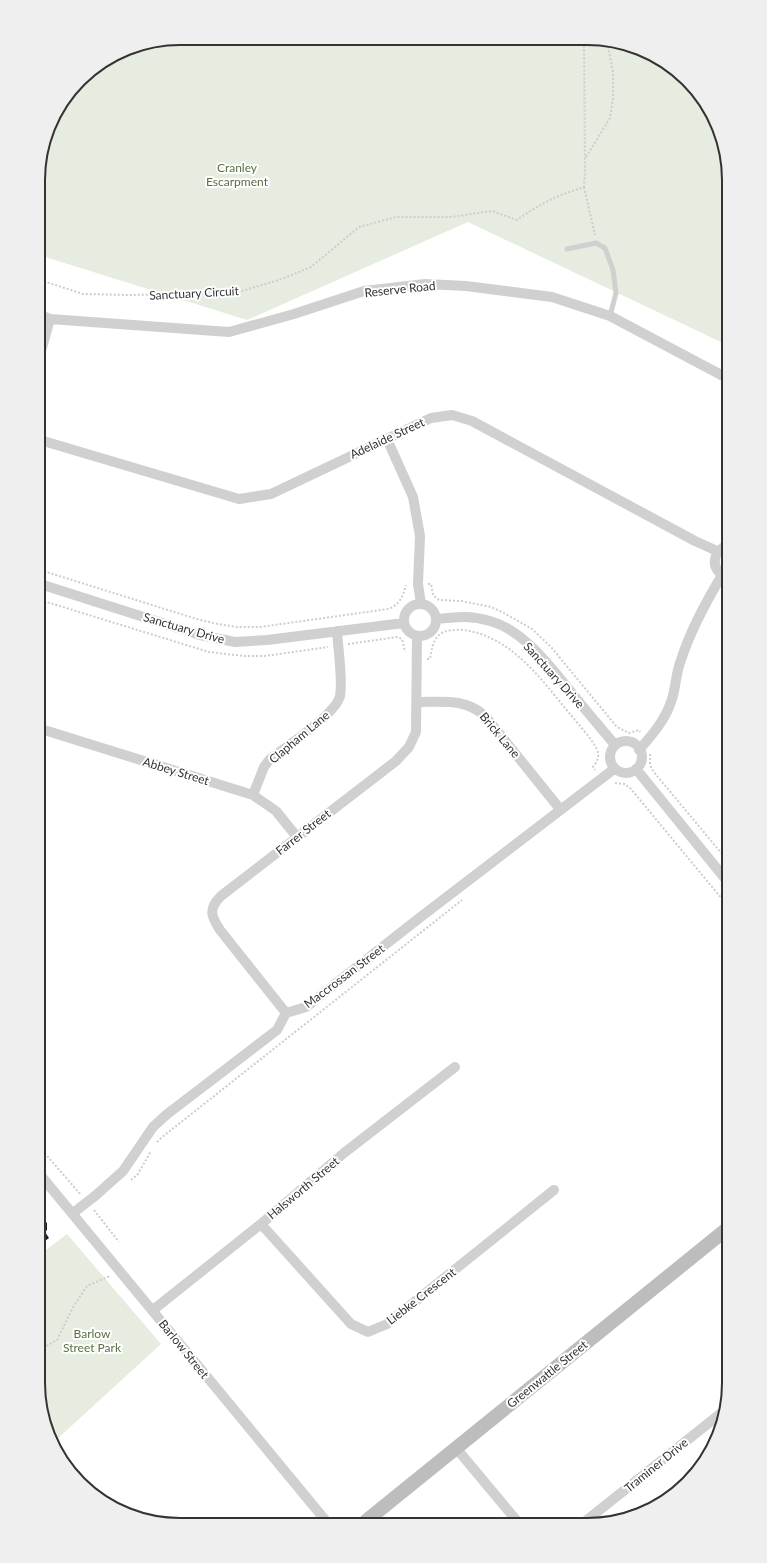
<svg xmlns="http://www.w3.org/2000/svg" width="767" height="1563" font-family="Lato,sans-serif">
  <style>
    .green { fill: #e6ecdf }
    .building { fill: #1a1a1a }
    .lines { fill: none; stroke-linecap: round; stroke-linejoin: round }
    .path { stroke: #cdcdcd; stroke-width: 2; stroke-dasharray: 2 2; stroke-linecap: butt }
    .service { stroke: #d0d0d0; stroke-width: 5 }
    .minor { stroke: #d0d0d0; stroke-width: 10 }
    .secondary { stroke: #bdbdbd; stroke-width: 14 }
    .labels { text-anchor: middle; dominant-baseline: central; stroke-width: 4; stroke-linejoin: round; paint-order: stroke }
    .park-label { font-size: 12px; fill: #56703f; stroke: #fff }
    .street-label { font-size: 12px; fill: #333; stroke: #fff }
    .rim { fill: none; stroke: #333; stroke-width: 2 }
  </style>
  <rect width="100%" height="100%" fill="#fff"/>
  <path class="green" d="M180 38 614 41 681 73 710 109 724 143 725 344 468 222 247 320 39 255V162L53 117 86 73 126 49Z
    M67 1234 161 1344 56 1440 46 1428 43 1420 42 1253Z"/>
  <path class="building" d="M42 1218 47 1223V1230L45 1232 49 1238 42 1243Z"/>
  <g class="lines">
    <path class="path" d="M586 157 610 118 613 98V72L607 41
      M584 187 595 235
      M40 280 83 294 128 295 235 293 282 279 311 267 359 227 396 217H451L492 211 517 220C541 203 556 196 584 187L585 170 584 41
      M40 570 200 620 218 624 237 627H260L388 609C400 605 403 596 406 585
      M428 584H431L433 595 439 600 461 601 491 607 504 613 532 629 551 647 617 727 629 733 639 730 640 732
      M40 600 209 652 244 656H265L328 647
      M348 644 397 637 402 639 405 652
      M427 659H430C433 640 436 630 457 630 465 629 473 632 481 634 520 648 544 683 570 714 576 722 597 744 598 753 599 758 596 763 593 767L595 770
      M650 754V765L653 771 727 860
      M615 783 625 784 631 789 727 905
      M157 1142 161 1138 462 900
      M42 1150 81 1195
      M131 1180 138 1174 151 1151
      M94 1210 119 1242
      M43 1348 57 1340 73 1307 87 1286 110 1276"/>
    <path class="service" d="M567 249 596 243 605 248 613 270 616 293 610 316"/>
    <path class="minor" d="M40 315 50 319 229 332 294 314 364 291 425 284 466 286 552 297 610 316 725 377
      M40 355 50 319
      M387 439 413 497 420 536 418 584 421 604
      M40 440 239 499 271 494 431 418 452 415 472 421 695 541 717 551
      M726 546C712 552 710 571 726 576
      M40 584 200 635 235 642 267 640 404 623
      M404 620a16 16 0 1 1 32 0a16 16 0 1 1-32 0Z
      M436 619C456 617 470 615 490 621 524 630 551 668 572 693 586 711 601 728 615 745
      M417 702C443 702 465 698 485 716L560 809
      M41 729 253 795 276 811 297 837
      M610 757a16 16 0 1 1 32 0a16 16 0 1 1-32 0Z
      M639 750C653 734 666 719 672 699 676 686 676 672 681 660 691 629 706 602 722 575
      M636 769 727 881
      M253 795 264 767 270 759C286 747 336 714 340 696 343 680 338 648 337 631
      M286 1013 220 930C211 916 208 909 221 896L396 761 409 747 416 732 417 636
      M42 1177 326 1521
      M73 1213 95 1196 123 1171 153 1127 166 1115 277 1030 286 1013 306 1007 418 919 614 769
      M261 1224 351 1324 368 1332 387 1324 554 1190
      M153 1310 261 1224 344 1153 455 1067
      M456 1448 517 1521
      M587 1520 725 1410"/>
    <path class="secondary" d="M366 1521 728 1228"/>
  </g>
  <g class="labels">
    <g class="park-label">
      <text x="237" y="167">Cranley<tspan x="237" dy="14">Escarpment</tspan></text>
      <text x="92" y="1333">Barlow<tspan x="92" dy="14">Street Park</tspan></text>
    </g>
    <g class="street-label">
      <text transform="translate(400 289) rotate(-6)">Reserve Road</text>
      <text transform="translate(194 293) rotate(-3)">Sanctuary Circuit</text>
      <text transform="translate(387 438) rotate(-25)">Adelaide Street</text>
      <text transform="translate(184 628) rotate(16)">Sanctuary Drive</text>
      <text transform="translate(554 675) rotate(48)">Sanctuary Drive</text>
      <text transform="translate(500 735) rotate(50)">Brick Lane</text>
      <text transform="translate(299 737) rotate(-40)">Clapham Lane</text>
      <text transform="translate(176 771) rotate(17)">Abbey Street</text>
      <text transform="translate(303 832) rotate(-38)">Farrer Street</text>
      <text transform="translate(344 976) rotate(-37)">Maccrossan Street</text>
      <text transform="translate(303 1188) rotate(-40)">Halsworth Street</text>
      <text transform="translate(421 1296) rotate(-38)">Liebke Crescent</text>
      <text transform="translate(184 1349) rotate(51)">Barlow Street</text>
      <text transform="translate(547 1374) rotate(-39)">Greenwattle Street</text>
      <text transform="translate(656 1465) rotate(-39)">Traminer Drive</text>
    </g>
  </g>
  <path d="M0 0H767V1563H0ZM180 45H587A135 135 0 0 1 722 180V1383A135 135 0 0 1 587 1518H180A135 135 0 0 1 45 1383V180A135 135 0 0 1 180 45Z" fill="#efefef" fill-rule="evenodd"/>
  <path class="rim" d="M180 45H587A135 135 0 0 1 722 180V1383A135 135 0 0 1 587 1518H180A135 135 0 0 1 45 1383V180A135 135 0 0 1 180 45Z"/>
</svg>
